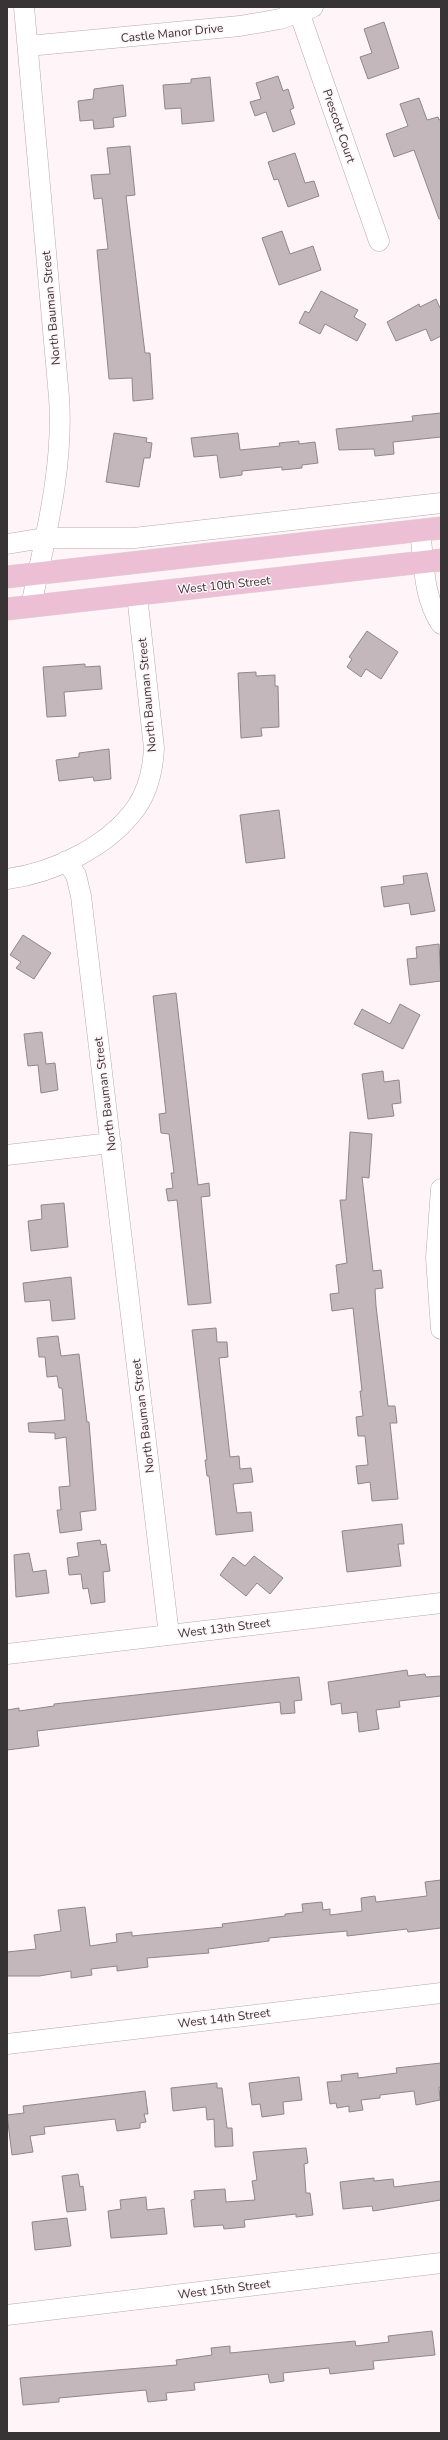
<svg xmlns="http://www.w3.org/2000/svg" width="448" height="2440" font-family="'Nunito Sans',sans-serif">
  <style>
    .building { fill: #c4b7bc; stroke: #91868a }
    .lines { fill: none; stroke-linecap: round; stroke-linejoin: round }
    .minor-casing { stroke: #b7aaaf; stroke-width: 21 }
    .major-casing { stroke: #d7d6d7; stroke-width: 23 }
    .minor { stroke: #fff; stroke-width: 20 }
    .major { stroke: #edbfd4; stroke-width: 22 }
    .labels { text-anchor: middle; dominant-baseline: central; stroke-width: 3; stroke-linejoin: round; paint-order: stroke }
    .street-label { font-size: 12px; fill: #383335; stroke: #fff4f8 }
  </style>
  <rect width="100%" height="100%" fill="#fff4f8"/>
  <path class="building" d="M384 22 399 68 368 79 360 57 372 53 364 29Z
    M278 76 283 91 288 89 294 108 290 110 295 124 273 132 266 112 255 116 250 102 261 99 256 83Z
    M210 77 214 121 182 124 181 108 165 109 163 85 191 83V79Z
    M123 85 126 116 113 118 114 127 94 129 93 120 80 121 78 101 93 99 94 89Z
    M419 98 427 120 438 117 439 120 441 119V219H439L414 150 394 157 386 134 408 126 400 104Z
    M130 146 135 195 126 196 145 353H150L153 399 133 401 132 378 109 379 97 250 108 249 102 198 94 199 91 175 110 174 107 148Z
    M295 153 305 183 314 181 319 196 288 207 278 179 274 180 268 162Z
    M282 231 290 254 313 246 321 270 279 285 262 238Z
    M321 291 358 310 354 317 366 324 357 341 325 324 320 334 299 323 305 311 309 313Z
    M436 299 441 310V336L431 341 426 329 396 341 387 322 419 304 420 307Z
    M441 413V437L393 442 394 454 375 456 374 449 339 450 336 429 413 421 412 416Z
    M114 433 147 438 146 442 152 443 150 458H144L139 487 106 482Z
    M238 433 240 450 280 446 279 443 299 441V444L315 442 318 463 302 465V468L282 470V467L242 471V475L220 478 217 455 194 457 191 438Z
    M367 631 398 652 381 679 366 669 361 677 347 667 352 659 349 657Z
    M85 664V667L100 666 102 689 64 692 66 716 47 717 43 667Z
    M256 672V676L275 675V686H278L279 727 261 728 262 736 241 738 238 673Z
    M109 749 111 779 94 781 93 777 59 781 56 760 79 757V753Z
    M279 810 285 858 246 863 240 815Z
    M427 873 435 911 411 915 409 903 384 907 381 887 404 884 403 876Z
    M23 935 51 953 34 979 16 968 21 962 10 955Z
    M439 944 441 981 410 985 407 959 417 958 416 947Z
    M176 993 198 1185 209 1183 210 1196 201 1197 211 1303 188 1305 177 1200 168 1201 166 1189 173 1188 171 1173H174L169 1134 161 1133 159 1114 166 1113 153 996Z
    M400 1004 420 1015 403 1049 354 1024 362 1009 390 1024Z
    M42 1032 46 1064 55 1063 58 1090 41 1093 38 1065 28 1066 24 1034Z
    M383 1071 384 1082 399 1080 401 1103 392 1104 394 1116 368 1119 362 1074Z
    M350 1132 372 1134 369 1178 362 1177 373 1271 381 1270 383 1288 375 1289 376 1306 388 1406H395L397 1423H390L398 1499 372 1501 370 1482 358 1484 356 1466 368 1465 365 1436H358L356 1417 363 1416 360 1391H362L353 1308 332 1311 330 1294 339 1293 336 1265 347 1263 340 1200H346Z
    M64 1203 68 1247 31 1251 28 1221 42 1219 41 1205Z
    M71 1277 75 1319 52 1321 50 1300 25 1302 23 1283Z
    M216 1328 217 1342H227L228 1357 219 1358 230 1457 239 1456 240 1469 251 1468 253 1482 233 1484 237 1513 251 1512 253 1531 216 1535 209 1476H207L205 1460H207L192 1330Z
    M58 1336 61 1356 79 1354 87 1422H89L96 1510 80 1512 82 1530 60 1533 57 1510H61L59 1487 70 1486 66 1437 55 1439V1433L29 1432 28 1423 65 1420 62 1388H59L57 1376 47 1377 45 1357H39L37 1338Z
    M402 1524 404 1544H398L401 1566 347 1572 342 1531Z
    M100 1540 101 1545 106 1544 110 1571 103 1572 105 1602 91 1604 88 1588 83 1589 81 1574 69 1575 67 1558 79 1556 77 1543Z
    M29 1553 33 1572 46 1570 49 1593 16 1597 14 1555Z
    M254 1556 283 1578 270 1594 257 1583 246 1596 220 1575 233 1557 245 1566Z
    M407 1670 408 1676 425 1674 426 1677 441 1676V1696L399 1701 400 1707 376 1710 379 1729 359 1732 357 1712 342 1714 341 1703 331 1705 328 1682Z
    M299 1677 302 1700 294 1701 295 1713 281 1714 280 1702 37 1731 39 1746 7 1750V1710L19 1708V1711L54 1706V1704Z
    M441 1880V1928L408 1932 407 1929 347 1936V1931L269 1938V1941L208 1949 209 1953 147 1958 148 1967 117 1971V1966L91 1969 92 1975 71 1978V1971L39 1976H7V1952L36 1949 34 1935 61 1931 58 1910 85 1907 90 1946 117 1942 116 1934 132 1932V1936L223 1927 222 1924 285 1916V1914L303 1912 302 1904 322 1902 323 1910 330 1909V1915L362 1911 361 1898 375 1896 376 1902 427 1896 425 1882Z
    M441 2063V2087H439L440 2100 416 2105 414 2091 380 2095V2098L361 2100 363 2110 349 2112V2106L337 2108 336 2103 330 2104 327 2082 342 2081 341 2075 358 2073V2078L397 2073 396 2068Z
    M299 2077 302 2100 283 2102 284 2114 262 2117 260 2104 252 2105 249 2083Z
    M217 2083V2088H222L227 2128H232L233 2146 215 2147 214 2119 207 2120 206 2107 173 2111 171 2088Z
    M145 2091 148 2114H144L146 2122 140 2123V2128L117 2131 115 2119 44 2127 45 2134 30 2136 33 2152 12 2155 7 2115 24 2113 23 2106Z
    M306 2148 308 2163 304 2164 306 2193H310L313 2215 296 2217V2214L244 2220 245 2227 224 2229 223 2225 194 2227 191 2200 195 2199 194 2191 225 2189 226 2202 255 2200 252 2181 257 2180 253 2152Z
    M78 2174 80 2187 83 2186 86 2210 67 2212 62 2176Z
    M374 2178V2181L393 2179 394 2187 441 2181V2200L373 2211 372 2206 343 2209 340 2182Z
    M146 2197 147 2210 164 2208 167 2234 111 2238 108 2211 121 2209 120 2200Z
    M67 2218 71 2246 35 2250 32 2222Z
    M432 2331 435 2355 373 2361 374 2369 330 2374 329 2368 283 2373 284 2381 270 2383 268 2374 194 2383 195 2390 166 2393 167 2400 148 2402 146 2390 59 2398V2402L23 2405 20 2378 177 2365 176 2360 212 2355 211 2348 230 2346V2353L355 2341 356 2346 389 2342 388 2336Z"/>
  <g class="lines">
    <g class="minor-casing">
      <path id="minor" d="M24 7 59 397C64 467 45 538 31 606
        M299 12 379 241
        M28 46 240 26 280 19 313 7
        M420 530C424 562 423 597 441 624
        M7 544 44 538H134L441 503
        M66 861 76 875 81 896 169 1635
        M7 879C53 873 108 847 136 808 148 791 153 768 154 748L137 595
        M7 1155 111 1143
        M441 1189 436 1258 441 1329
        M7 1654 441 1603
        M7 2044 441 1993
        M7 2315 441 2263"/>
    </g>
    <g class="major-casing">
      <path id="major" d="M7 577 441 528
        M7 609 441 560"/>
    </g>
    <use href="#minor" class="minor"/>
    <use href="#major" class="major"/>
  </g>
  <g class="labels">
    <g class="street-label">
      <text transform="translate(172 33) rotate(-6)">Castle Manor Drive</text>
      <text transform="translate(339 126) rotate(71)">Prescott Court</text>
      <text transform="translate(51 308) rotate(-95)">North Bauman Street</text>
      <text transform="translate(224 585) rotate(-6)">West 10th Street</text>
      <text transform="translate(147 695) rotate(-95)">North Bauman Street</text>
      <text transform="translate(105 1094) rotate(-97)">North Bauman Street</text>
      <text transform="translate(143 1416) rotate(-97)">North Bauman Street</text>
      <text transform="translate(224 1628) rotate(-7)">West 13th Street</text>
      <text transform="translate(224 2018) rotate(-7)">West 14th Street</text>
      <text transform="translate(224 2289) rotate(-7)">West 15th Street</text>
    </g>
  </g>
  <rect width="448" height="2440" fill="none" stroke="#383335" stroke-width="16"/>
</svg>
